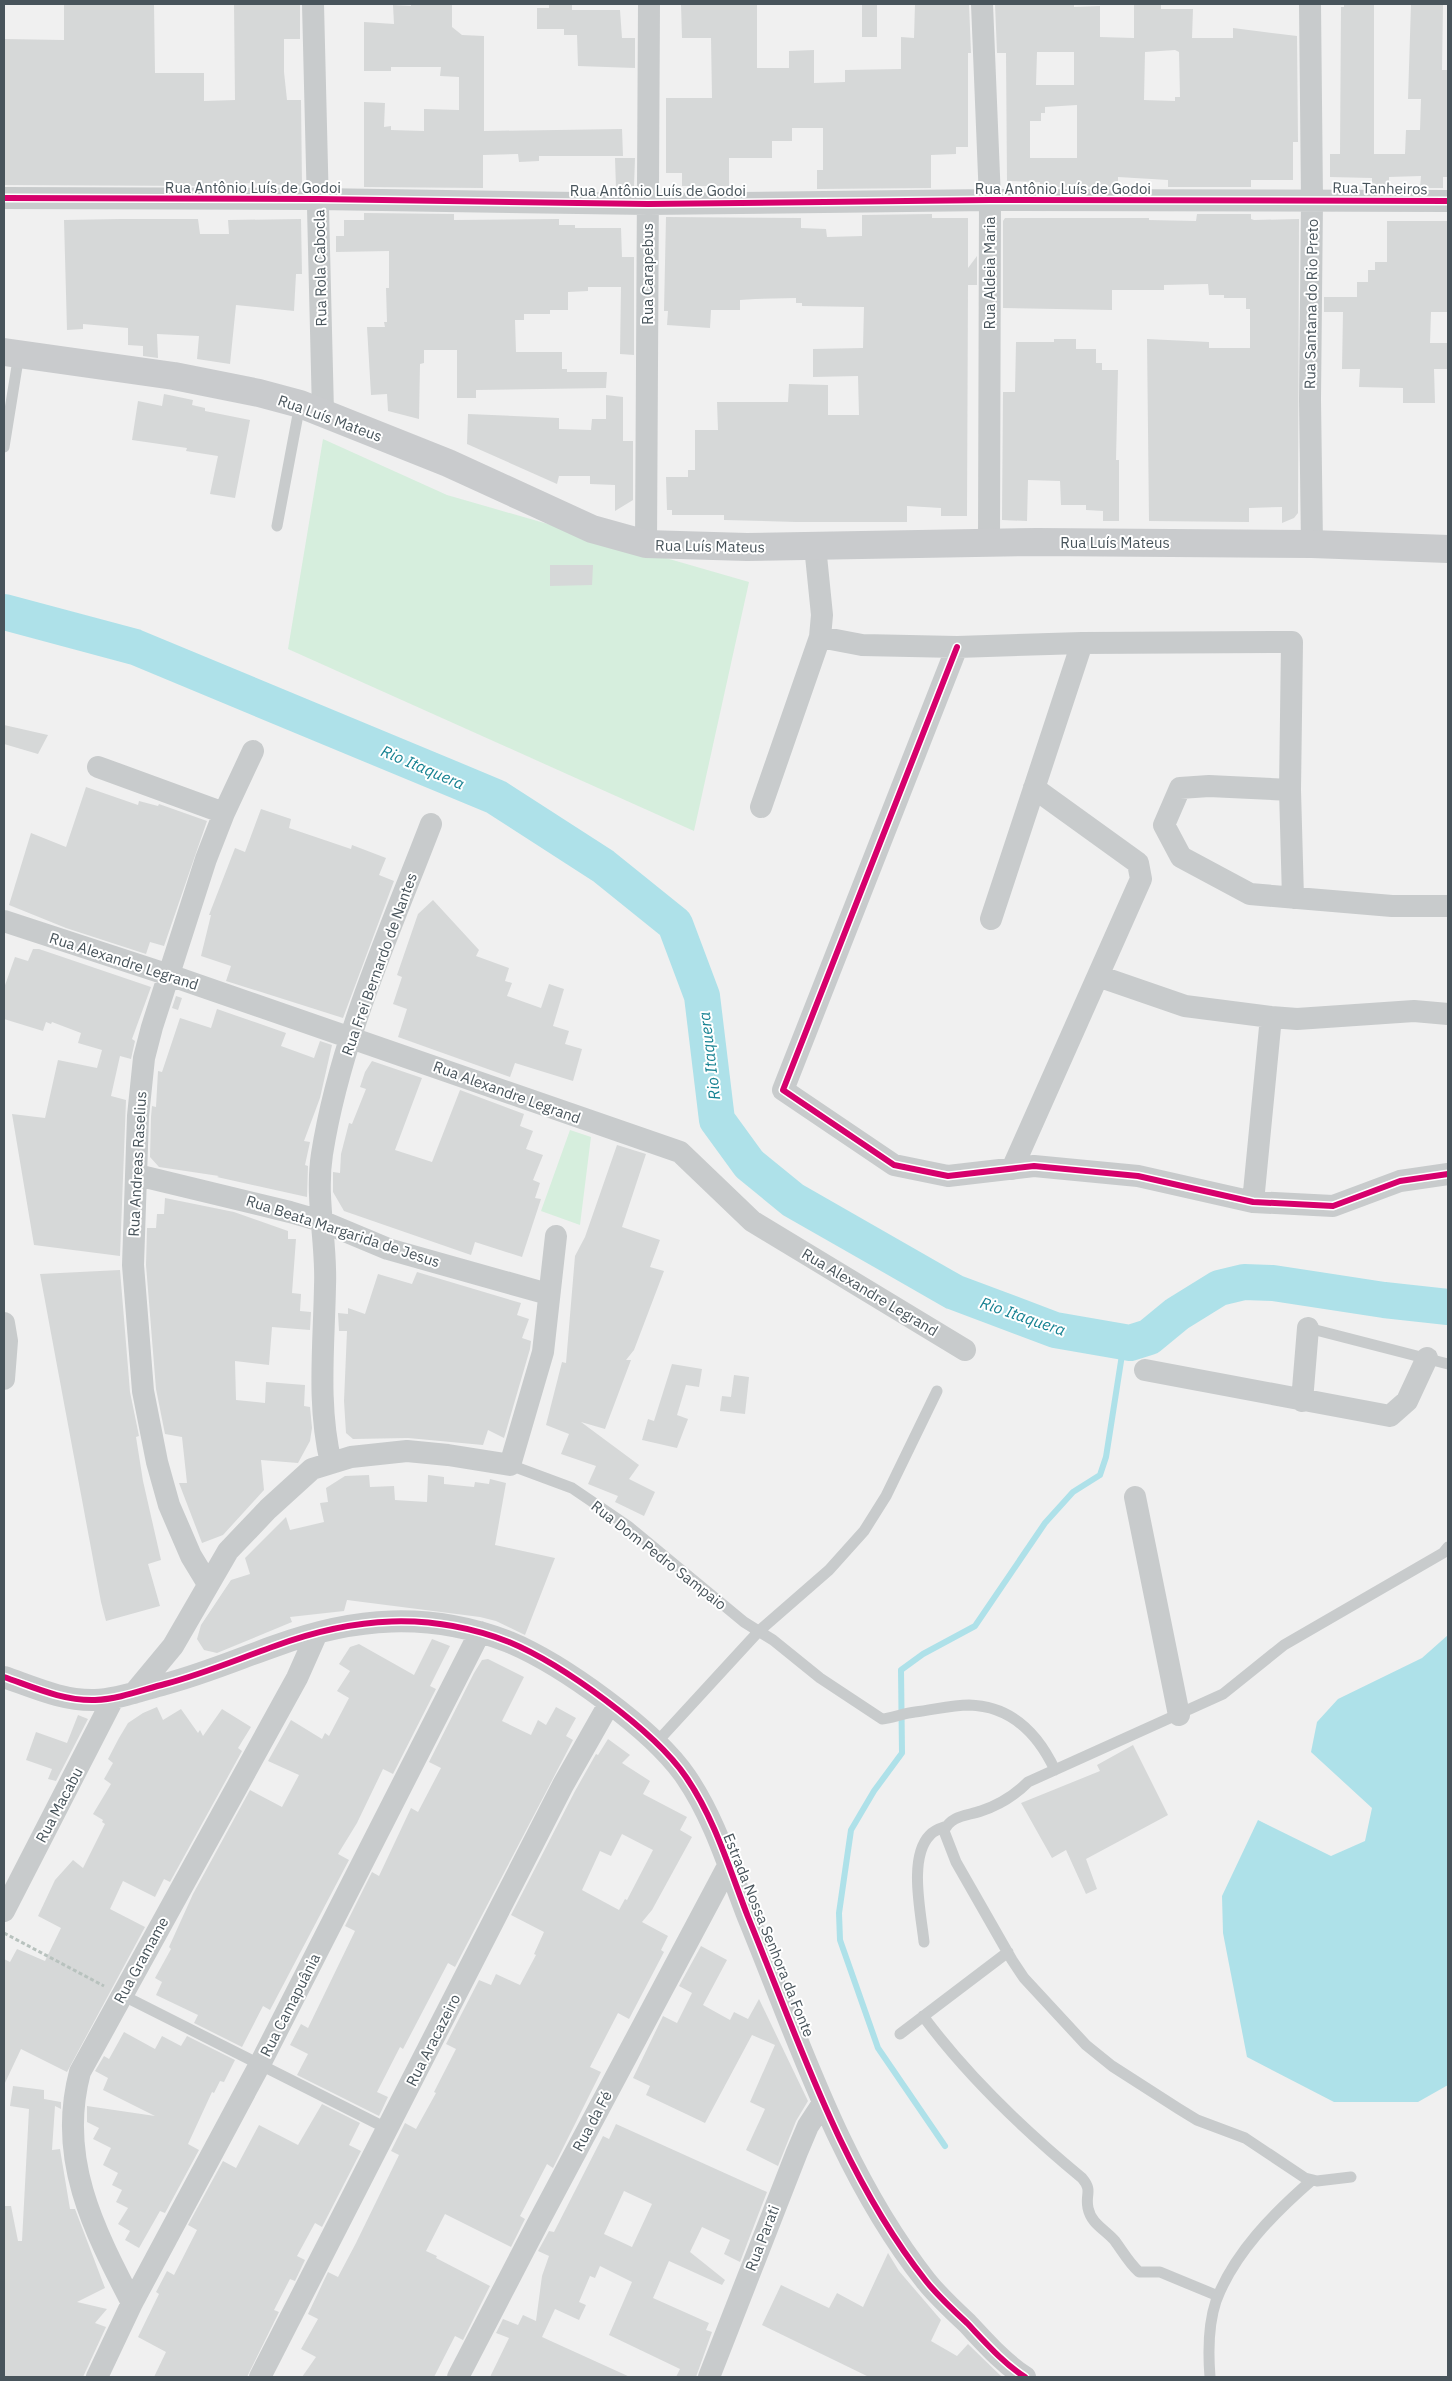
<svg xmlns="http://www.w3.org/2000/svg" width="1452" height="2381" font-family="'IBM Plex Sans',sans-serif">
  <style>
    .green { fill: #d6eedd }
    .water { fill: #aee1e9 }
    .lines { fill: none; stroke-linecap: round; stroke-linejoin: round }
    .stream { stroke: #aee1e9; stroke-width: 6 }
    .river { stroke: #aee1e9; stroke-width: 36 }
    .building { fill: #d6d8d8; fill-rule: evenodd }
    .path { stroke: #b8c2be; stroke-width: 3; stroke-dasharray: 4 2.5; stroke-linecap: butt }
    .lane { stroke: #c8cbcc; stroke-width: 11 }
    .street { stroke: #c8cbcc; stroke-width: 22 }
    .secondary { stroke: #c9cbcd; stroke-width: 28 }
    .cycleway-casing { stroke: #fff; stroke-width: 9 }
    .cycleway { stroke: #d6006c; stroke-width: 6 }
    .labels { text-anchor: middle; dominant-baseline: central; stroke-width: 4; stroke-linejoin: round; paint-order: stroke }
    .street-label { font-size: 15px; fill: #48545b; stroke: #fff }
    .water-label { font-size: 16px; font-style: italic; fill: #168292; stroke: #fff }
  </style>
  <rect width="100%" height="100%" fill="#f0f0f0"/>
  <path class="green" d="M323 439 447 495 749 582 694 831 288 649Z
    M570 1130 591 1137 580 1225 541 1211Z"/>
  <path class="water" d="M1448 1635V2085L1418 2102H1334L1247 2057 1223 1933 1222 1896 1258 1820 1331 1856 1365 1841 1372 1808 1311 1752 1317 1722 1338 1699 1422 1658Z"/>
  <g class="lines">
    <path class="stream" d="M945 2146 878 2048 840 1940 839 1913 851 1830 874 1791 902 1753 901 1670 923 1654 975 1626 1045 1523 1073 1492 1100 1475 1106 1457 1124 1342"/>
    <path class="river" d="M4 612 135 647 496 797 603 866 675 924 702 996 717 1120 749 1164 793 1200 954 1292 1055 1330 1130 1343 1149 1337 1177 1314 1219 1288 1244 1282 1273 1283 1384 1300 1448 1307"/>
  </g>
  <path class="building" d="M64 4H154L155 73H204V101L235 100 234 4H300V39H284V72L287 100H301L302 186 251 183 206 186 4 185V39L64 40Z
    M411 4H452V27L462 35 484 36V131L622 129 623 156H539V161L519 162 518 154 483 155V188L364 187V102L385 103 384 127 391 126V130L424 131V109L459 110V77L440 76 441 67H391V71H364V22L394 24 393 5 411 6Z
    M549 4H572V10H620L622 38H635V68L578 66 577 35H564V29H537V8H549Z
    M681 4H757V68H789V51L814 50V83L845 82V70L901 69V37L914 38 915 4H969L971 53H968V147H956V154L931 155V188L817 189V170H823V128H792V141H772V158H729V186H682V173H666V98H712L711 38H682Z
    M862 4H877V37H862Z
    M995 4H1074V7L1100 6V37L1134 38V4H1161V9H1193L1192 38H1233V28L1297 36 1298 142H1293V180H1251V187H1168V180L1118 177V187H1040V182L1007 181 1006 53H997ZM1175 50 1179 52 1180 97H1175V101L1144 100 1145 52ZM1037 52H1074V85H1036ZM1077 105V158H1030V121H1041V113H1045V107Z
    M1344 4H1374V154H1405L1406 130H1420L1421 99H1408L1411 4H1443L1442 70H1448V177H1443V188H1420L1421 176 1389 177V188H1372V178L1330 177V154H1340L1341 7H1344Z
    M615 158H635L634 187 616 188Z
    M364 213 454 214V220L559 219V225H575V228H621L622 257H634V355L620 354 621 287H588V291L568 292V310H550V314H524V320H515L516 352H562V369H567V372H607L606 388 476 390V398H457V350H424V363L420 364 419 419 388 411 387 394 371 395 367 327H385L384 322H387L386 288H389V251L336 252V236H344V220H364Z
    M932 214V218H968V268L977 256V285H968L967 516H941V508L907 506V522H796L724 520V515H672V510H667L666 477H688V470H695V430H718L717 402H788L789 384 828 385V415H859L858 376 813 377V349L863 348 864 307 802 306V303H796V298L755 299 740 300V310H711L710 328 667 325 668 311H664L666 217 801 218V228L826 229 827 237 862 236V215Z
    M1197 214H1251V219L1254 220 1299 219 1298 513 1294 518 1282 523V507L1249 508V522L1149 521 1147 339 1209 342V348H1250V309H1246V298H1224V295H1209L1208 284 1164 285V290H1112V310L1003 308V221L1005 218H1149V220L1196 221Z
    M121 219H198L200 234H229L228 220 301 219 302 274H296L294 311 236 305 230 364 197 359 199 336 157 334 158 358 143 356V346L128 345V328L83 324V329L67 330 64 220Z
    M1387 221H1448V312H1431L1430 343H1448V369H1434L1435 403H1403V388L1359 387 1360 369H1342L1343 312H1324V297H1357V282H1368V270H1375V262H1387Z
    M1054 339H1076V349H1096V363H1102V370H1118L1116 460H1119V521H1103V511L1086 510V505H1061L1060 481 1028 480 1027 521 1002 520 1003 392H1015L1016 342H1054Z
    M164 394 193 400 192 405 205 408V411L250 420 235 498 210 494 218 456 186 451 187 448 132 440 138 401 162 406Z
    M606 395 623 397V441H633V500L615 511V485L590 484V476H559L557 484 467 444 468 414 559 418V429L591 430 592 419H606Z
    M550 565H593L592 585 550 586Z
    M4 725 48 735 38 754 4 744Z
    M86 787 138 805 139 801 158 806 159 804 207 821 164 946 150 942 146 954 66 928 9 905 31 833 66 847Z
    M261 809 291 819 289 828 351 849 352 845 386 858 379 875 394 881 343 1018 226 981 231 966 201 956 211 915H209L235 848 245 852Z
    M433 900 479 950 476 956 509 968 505 981 512 983 507 996 541 1008 549 984 564 989 553 1026 569 1031 565 1044 582 1049 573 1081 515 1063 510 1077 398 1037 407 1009 393 1004 402 977 397 975 418 914Z
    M33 949H39L151 987 132 1039 135 1041 131 1059 120 1056 111 1096 126 1100 120 1256 34 1245 12 1114 45 1118 58 1060 97 1068 102 1050 78 1043 81 1033 52 1022 51 1024 46 1022 43 1031 4 1019V988L15 957 28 961Z
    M176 996 182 998 178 1010 172 1008Z
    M217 1009 286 1033 281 1046 314 1058 320 1041 332 1045 320 1098 304 1141 310 1142 305 1165 308 1166 307 1197 217 1177 219 1176 159 1167 150 1157 151 1117 152 1106 156 1107 158 1071 162 1072 180 1018 211 1028Z
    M372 1061 422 1078 395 1150 432 1162 460 1090 524 1114 520 1126 533 1131 526 1149 543 1155 533 1180 540 1183 535 1198 541 1199 522 1257 475 1242 471 1255 344 1211 333 1192V1172L340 1173 341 1154 349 1123 352 1124 366 1089 360 1087 365 1072Z
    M617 1145 646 1154 622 1227 660 1240 650 1267 664 1271 634 1350 626 1360H631L605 1429 581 1422 639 1465 629 1479 655 1492 644 1516 615 1502 618 1496 588 1484 596 1466 561 1454 569 1434 546 1425 562 1362 566 1363 575 1256 585 1237Z
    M165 1198 234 1212 288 1231V1239H296L292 1293 301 1294 300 1311 311 1312 310 1330 272 1327 269 1365 235 1361 236 1400 265 1403 266 1382 305 1385 304 1406 310 1407 312 1428 310 1441 298 1463 261 1460 264 1490 223 1535 202 1543 179 1483H187L182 1437 165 1434 156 1389 146 1265 147 1228H156L157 1214H164Z
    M120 1270 130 1392 139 1436 136 1437 143 1481 161 1560 148 1564 160 1606 106 1621 101 1602 40 1274Z
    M417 1272 521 1303 517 1315 529 1319 522 1338 531 1341 530 1349 504 1438 488 1430 483 1445 408 1438 353 1439 346 1433 344 1401 347 1331H339L338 1313 348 1314V1308L365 1314 378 1274 412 1284Z
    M672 1364 702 1369 699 1387 686 1385 677 1415 688 1419 677 1448 642 1440 648 1419 654 1421Z
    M734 1375 749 1377 745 1414 720 1411 722 1396 731 1397Z
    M369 1475 370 1487 394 1486 395 1500 427 1502 428 1475 444 1477V1484L474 1487 475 1482 489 1484 490 1479 506 1483 495 1545 555 1558 525 1635 496 1621 480 1617 347 1600 344 1611 290 1617 292 1622 217 1653 204 1650 197 1639 201 1625 231 1580 250 1574 245 1558 286 1517 290 1530 324 1522 320 1503 328 1502 326 1488 345 1476Z
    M432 1639 450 1646 430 1686 436 1689 393 1774 383 1769 357 1823 338 1854 349 1860 270 2010 263 2006 242 2047 194 2023 198 2015 156 1995 162 1982 155 1978 171 1949 169 1947 193 1894 250 1790 282 1807 299 1775 268 1761 291 1720 322 1739 325 1733 329 1736 349 1698 337 1691 350 1671 339 1664 350 1647 359 1644 414 1675Z
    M488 1659 524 1677 502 1721 531 1735 538 1720 546 1725 556 1707 576 1718 566 1736 573 1740 455 1967 448 1963 403 2049 400 2047 377 2092 388 2097 379 2116 297 2075 308 2054 290 2045 301 2024 308 2028 355 1931 345 1926 372 1872 379 1876 411 1808 418 1812 441 1768 429 1762 474 1673 482 1660Z
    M157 1707 163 1720 181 1709 198 1733 200 1730 203 1736 222 1709 251 1727 238 1748 242 1751 170 1882 164 1879 155 1897 123 1881 110 1909 145 1927 67 2072 21 2049 4 2085V1959L10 1962 17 1949 45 1961 61 1928 38 1916 55 1880 73 1860 83 1868 105 1824 102 1822 103 1820 93 1814 111 1784 104 1779 113 1763 108 1759 119 1738 128 1723 143 1713Z
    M78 1715 88 1719 56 1781 48 1779 52 1769 26 1760 36 1732 67 1743Z
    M608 1739 630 1755 622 1763 650 1781 643 1794 687 1817 680 1830 692 1837 652 1910 642 1922 668 1936 661 1950 664 1952 629 2019 618 2013 590 2067 601 2072 553 2168 547 2164 520 2216 525 2219 511 2247 445 2214 426 2251 437 2256 436 2258 490 2286 463 2340 455 2336 434 2377H302L316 2357 301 2349 318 2319 308 2314 328 2272 338 2277 356 2243 399 2155 391 2151 405 2123 416 2129 436 2093 434 2092 456 2049 446 2044 479 1980 491 1985 496 1974 520 1985 536 1955 534 1954 544 1932 511 1915 575 1791 596 1754 598 1755ZM622 1834 653 1850 627 1900 625 1899 619 1910 582 1890 600 1851 611 1856Z
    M1133 1745 1168 1815 1086 1859 1097 1889 1086 1894 1066 1850 1052 1858 1021 1803 1100 1771 1097 1765Z
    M701 1946 727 1960 703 2005 730 2020 734 2012 748 2019 759 1999 808 2101 796 2121 778 2166 746 2150 765 2109 750 2102 775 2045 752 2035 705 2123 646 2095 650 2086 633 2078 663 2016 677 2023 692 1993 679 1986Z
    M124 2032 155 2049 162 2036 181 2046 187 2036 235 2060 224 2082 220 2081 214 2093 212 2092 188 2144 199 2150 165 2213 160 2211 139 2248 125 2240 130 2231 118 2224 128 2208 116 2202 122 2190 112 2185 118 2173 103 2165 111 2148 93 2139 99 2128 87 2122V2106L155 2116 103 2090 108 2078 95 2071 104 2056 109 2059Z
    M13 2086 44 2090V2099L61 2102V2109L55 2106 52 2150 60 2149 70 2209H75L105 2288 77 2302 107 2309 95 2323 106 2327 83 2377H4V2206H11L18 2241H22L29 2109 10 2106Z
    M322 2104 360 2123 349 2145 361 2151 322 2227 315 2223 297 2256 305 2260 295 2281 290 2279 274 2310 279 2312 247 2377H154L166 2352 138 2337 159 2294 156 2292 167 2271 174 2275 197 2230 188 2225 223 2161 236 2168 259 2125 298 2145Z
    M616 2124 767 2192 740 2262 724 2254 730 2240 702 2227 690 2252 725 2280 722 2285 669 2261 653 2298 709 2323 706 2330 712 2332 696 2377H676L680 2369 609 2335 632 2282 600 2266 595 2278 590 2276 579 2302 586 2305 579 2320 555 2309 542 2337 630 2377H490L509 2338 496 2333 503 2319 518 2325 523 2315 536 2321 542 2276 549 2256 538 2251 549 2231 554 2232 603 2136 609 2139ZM624 2191 652 2204 632 2247 604 2234Z
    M888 2253 899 2271 941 2320 931 2341 957 2356 968 2344 1002 2377H869L762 2325 781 2285 829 2308 837 2293 863 2307Z"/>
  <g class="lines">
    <path class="path" d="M4 1933 104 1986"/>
    <path class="lane" d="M4 447 19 354
      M277 526 300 404
      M1308 1328 1448 1364
      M510 1465 572 1488 628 1526 744 1622 773 1640 820 1678 882 1719C893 1718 904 1713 915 1712 933 1710 951 1705 969 1705 1011 1706 1038 1734 1055 1770
      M656 1743 759 1631 829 1570 864 1531 886 1496 937 1391
      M924 1942C921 1913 908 1857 930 1835 934 1830 941 1828 947 1826
      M122 1995 388 2129
      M923 2016C968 2077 1024 2130 1082 2178 1093 2191 1085 2194 1088 2208 1091 2224 1106 2230 1115 2241 1123 2252 1129 2263 1139 2272H1160L1218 2296
      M900 2034 1008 1952
      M1351 2177 1317 2181 1305 2178 1245 2138 1197 2120 1179 2109 1112 2066 1086 2045 1024 1978 1012 1960 956 1862 944 1831C951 1815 967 1816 981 1811 999 1805 1015 1795 1028 1782L1223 1694 1284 1645 1443 1553 1448 1547
      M1210 2377C1208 2352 1208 2325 1216 2301 1234 2253 1274 2213 1312 2180"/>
    <path class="street" d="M313 4 323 412
      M982 4 990 200 989 542
      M1310 4 1312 200 1310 400 1312 544
      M4 198 318 199 648 204 990 200 1448 201
      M646 544 649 4
      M820 637 862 645 957 647 1082 643 1292 642 1290 790 1293 898
      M957 647 783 1090 894 1165 948 1176 1034 1166 1138 1176 1253 1202 1333 1206 1400 1181 1448 1174
      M98 767 224 813
      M1290 790 1209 786 1180 788 1164 825 1181 857 1250 894 1392 906H1448
      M761 807 820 637 822 615 815 546
      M991 919 1082 643
      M4 921 169 975 680 1152 752 1221 965 1350
      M1098 976 1185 1006 1271 1017 1297 1019 1414 1011 1448 1014
      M1012 1169 1141 879 1138 863 1034 788
      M137 1175 290 1212 321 1221 388 1249 548 1294
      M1253 1202 1271 1017
      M4 1323 7 1341 4 1379
      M1145 1370 1390 1416 1407 1401 1427 1358
      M1302 1401 1308 1328
      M331 1463C317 1405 324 1346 325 1286 327 1242 315 1199 322 1154 340 1040 390 931 431 824
      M1135 1497 1179 1715
      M208 1584 191 1556 169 1505 157 1462 143 1391 133 1265 138 1116 144 1058 152 1027 206 859 224 813 253 751
      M4 1677C33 1687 63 1701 95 1700 119 1699 142 1690 165 1684 203 1674 238 1659 275 1646 354 1617 429 1611 509 1642 562 1664 654 1730 686 1777 715 1819 730 1871 748 1917 799 2041 842 2175 926 2281 938 2296 953 2310 967 2323 985 2342 1003 2363 1025 2377
      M134 1693 173 1646 228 1551 268 1509 312 1469 351 1457 407 1451 448 1455 510 1465 543 1352 556 1236
      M4 1911 113 1699
      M132 2303C93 2228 57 2158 80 2072L297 1678 317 1633
      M97 2377 132 2303 259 2066 480 1632
      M260 2377 563 1785 609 1704
      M458 2377 539 2221 728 1866
      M709 2377 797 2152 808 2126 823 2103"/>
    <path class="secondary" d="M4 352 174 376 259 393 300 404 448 463 592 529 646 544 747 547 1037 542 1312 544 1448 549"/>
    <g class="cycleway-casing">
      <path id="cycleway" d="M4 198 318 199 648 204 990 200 1448 201
        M957 647 783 1090 894 1165 948 1176 1034 1166 1138 1176 1253 1202 1333 1206 1400 1181 1448 1174
        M4 1677C33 1687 63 1701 95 1700 119 1699 142 1690 165 1684 203 1674 238 1659 275 1646 354 1617 429 1611 509 1642 562 1664 654 1730 686 1777 715 1819 730 1871 748 1917 799 2041 842 2175 926 2281 938 2296 953 2310 967 2323 985 2342 1003 2363 1025 2377"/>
    </g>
    <use href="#cycleway" class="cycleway"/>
  </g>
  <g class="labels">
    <g class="street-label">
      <text x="253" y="187">Rua Antônio Luís de Godoi</text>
      <text x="1063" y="188">Rua Antônio Luís de Godoi</text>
      <text transform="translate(1380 188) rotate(1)">Rua Tanheiros</text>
      <text x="658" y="190">Rua Antônio Luís de Godoi</text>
      <text transform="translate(320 268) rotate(-91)">Rua Rola Cabocla</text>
      <text transform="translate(989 273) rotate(-90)">Rua Aldeia Maria</text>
      <text transform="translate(647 274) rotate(-90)">Rua Carapebus</text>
      <text transform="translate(1311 304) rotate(-89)">Rua Santana do Rio Preto</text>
      <text transform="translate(330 418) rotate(20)">Rua Luís Mateus</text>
      <text x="1115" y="542">Rua Luís Mateus</text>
      <text transform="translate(710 546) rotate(1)">Rua Luís Mateus</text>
      <text transform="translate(124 961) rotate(18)">Rua Alexandre Legrand</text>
      <text transform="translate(379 964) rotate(-70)">Rua Frei Bernardo de Nantes</text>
      <text transform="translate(507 1092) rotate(20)">Rua Alexandre Legrand</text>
      <text transform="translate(137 1164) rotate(-87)">Rua Andreas Raselius</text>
      <text transform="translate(343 1231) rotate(18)">Rua Beata Margarida de Jesus</text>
      <text transform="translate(870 1292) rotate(31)">Rua Alexandre Legrand</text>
      <text transform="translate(659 1555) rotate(38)">Rua Dom Pedro Sampaio</text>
      <text transform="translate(59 1805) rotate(-62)">Rua Macabu</text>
      <text transform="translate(769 1935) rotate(68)">Estrada Nossa Senhora da Fonte</text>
      <text transform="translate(141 1960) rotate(-61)">Rua Gramame</text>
      <text transform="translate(290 2005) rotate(-63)">Rua Camapuânia</text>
      <text transform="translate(433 2040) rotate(-63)">Rua Aracazeiro</text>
      <text transform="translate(592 2121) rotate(-62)">Rua da Fé</text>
      <text transform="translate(762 2238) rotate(-69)">Rua Parati</text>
    </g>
    <g class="water-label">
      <text transform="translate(423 767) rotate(23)">Rio Itaquera</text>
      <text transform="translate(709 1056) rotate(-97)">Rio Itaquera</text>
      <text transform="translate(1023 1316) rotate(19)">Rio Itaquera</text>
    </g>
  </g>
  <rect width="1452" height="2381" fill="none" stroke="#48545b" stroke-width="10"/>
</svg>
